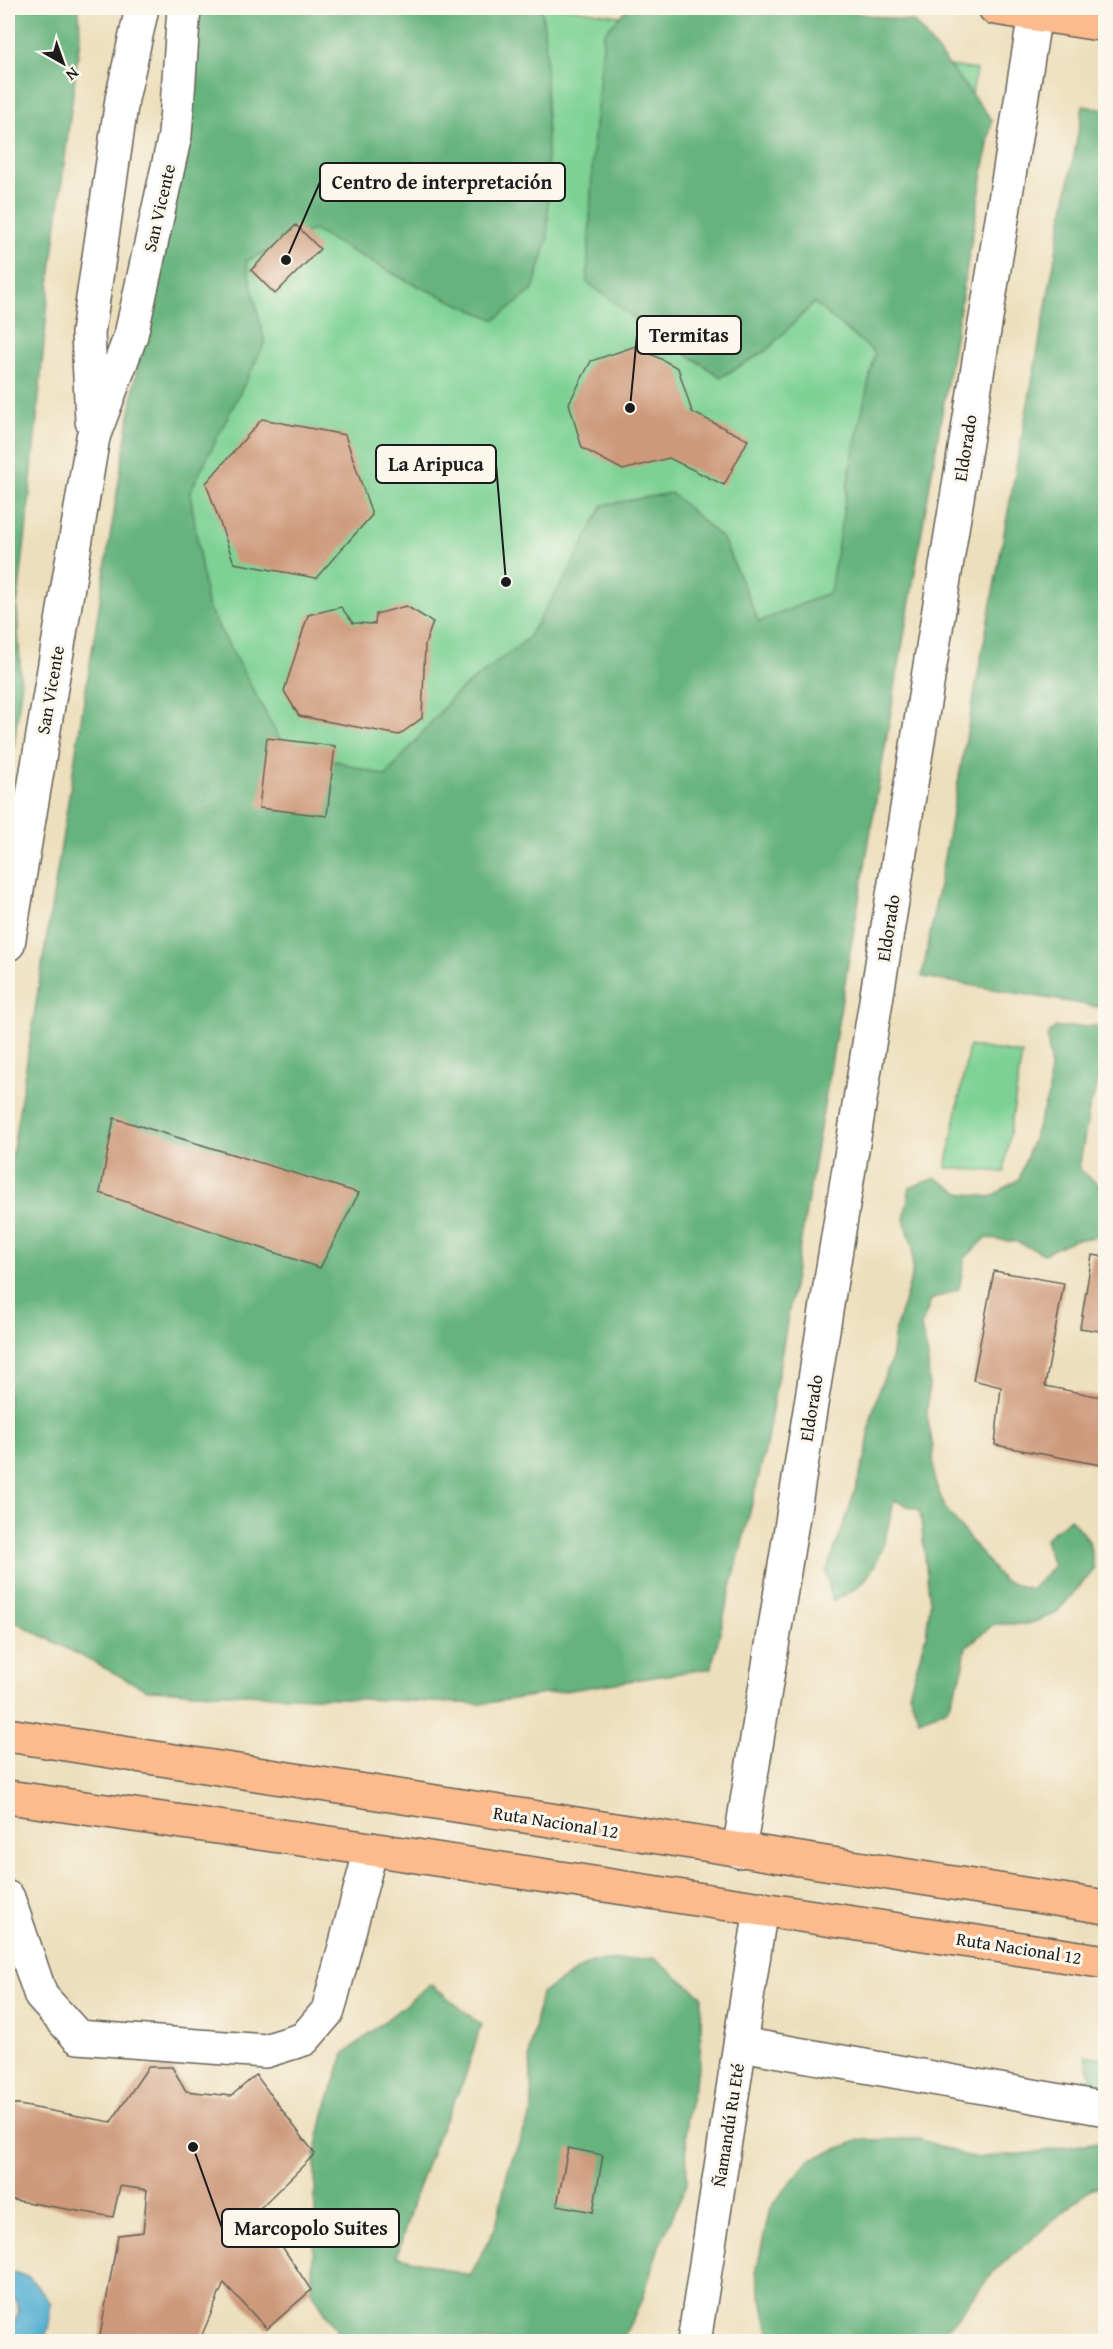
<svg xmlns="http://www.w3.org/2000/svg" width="1113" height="2349" font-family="'Gentium Book Plus',serif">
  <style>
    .green { fill: #7dd194; stroke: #4c7658; stroke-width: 1.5 }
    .forest { fill: #66b37e; stroke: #41684d; stroke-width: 1.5 }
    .water { fill: #54b0d2; stroke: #386677; stroke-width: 1.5 }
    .building { fill: #cd997a }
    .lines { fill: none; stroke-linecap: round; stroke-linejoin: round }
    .minor-casing { stroke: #656054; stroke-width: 36 }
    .major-casing { stroke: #656054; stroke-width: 36 }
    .highway-casing { stroke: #656054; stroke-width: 36 }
    .minor { stroke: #fff; stroke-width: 33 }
    .major { stroke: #fbbb8d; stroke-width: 33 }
    .highway { stroke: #fbbb8d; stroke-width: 33 }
    .labels { text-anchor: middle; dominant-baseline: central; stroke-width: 6; stroke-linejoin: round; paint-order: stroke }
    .street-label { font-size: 18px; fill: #1c1c1c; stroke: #fbf7ec }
    .leader { fill: none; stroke: #1c1c1c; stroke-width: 2 }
    .callout-dot { fill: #1c1c1c; stroke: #fbf7ec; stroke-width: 2 }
    .callout { fill: #fbf7ec; stroke: #1c1c1c; stroke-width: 2 }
    .callout-label { font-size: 20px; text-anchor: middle; font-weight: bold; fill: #1c1c1c }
  </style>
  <rect width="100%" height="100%" fill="#fbf7ec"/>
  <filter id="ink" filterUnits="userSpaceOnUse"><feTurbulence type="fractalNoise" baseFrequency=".0167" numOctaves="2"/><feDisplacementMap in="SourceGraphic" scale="12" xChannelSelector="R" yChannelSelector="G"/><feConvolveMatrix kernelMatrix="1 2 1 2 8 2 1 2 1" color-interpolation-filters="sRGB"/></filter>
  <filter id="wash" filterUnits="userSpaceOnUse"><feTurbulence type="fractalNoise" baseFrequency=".008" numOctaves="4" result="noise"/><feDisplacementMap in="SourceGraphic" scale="24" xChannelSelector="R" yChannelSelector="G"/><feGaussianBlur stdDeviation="1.35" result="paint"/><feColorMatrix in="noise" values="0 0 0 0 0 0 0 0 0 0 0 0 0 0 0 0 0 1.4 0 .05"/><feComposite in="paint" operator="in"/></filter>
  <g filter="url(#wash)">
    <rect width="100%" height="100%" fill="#eddfbd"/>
    <path class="green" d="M210 8H567L976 70 794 1210 37 1094Z
      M969 1046 1022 1054 1004 1172 946 1168Z"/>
    <path class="forest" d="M8 8H79L80 37 50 280 27 523 17 607 21 688 14 746 8 761Z
      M194 8H542L546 53 548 238 533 290 495 320 407 281 313 230 246 261 265 343 190 492 207 605 283 745 386 776 454 695 527 639 567 575 603 505 671 493 723 539 759 622 830 592 852 458 875 353 814 303 766 351 721 377 653 332 587 282 593 148 604 33 628 8H823L914 22 992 120 765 1451 711 1668 481 1704 147 1690 8 1618V1180Z
      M1083 106 1106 110 1105 1008 922 977Z
      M1105 1023V1067L1102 1070 1089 1110 1079 1169 1105 1190V1236L1073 1240 1044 1254 1017 1242 986 1238 965 1258 959 1289 931 1300 921 1327 928 1356 929 1385 927 1415 933 1447 934 1479 945 1508 1003 1581 1031 1589 1053 1567 1045 1539 1070 1518 1089 1541 1094 1570 1055 1614 1028 1624H994L966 1647 961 1676 947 1709 919 1720 909 1693 926 1635 930 1603 920 1511 894 1500C889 1526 880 1571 857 1587 850 1593 840 1597 832 1601L826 1572 847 1516 866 1455 871 1419 879 1389 891 1361 895 1331 912 1276 913 1247 904 1219 910 1187 936 1178 960 1193 991 1197 1019 1179 1049 1093 1050 1060 1047 1037 1051 1031 1056 1027 1097 1026Z
      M654 1958 702 1996 700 2061 686 2121 687 2184 659 2246 642 2301 621 2341H341L342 2339 311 2290 315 2217V2154L325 2111 344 2054 431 1984 481 2025 464 2080 437 2137 415 2196 397 2256 470 2276 496 2226 509 2166 532 2112 530 2051 541 1993 591 1962Z
      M1085 2055 1105 2058V2113L1101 2114Z
      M919 2139 973 2158 1032 2153 1105 2141V2185L1092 2188 995 2270 938 2341H776L769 2332 756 2272 770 2208 809 2160 860 2140Z"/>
    <path class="water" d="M14 2272 30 2278 50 2302C50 2316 51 2330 41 2341H8V2335L11 2332 19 2311 15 2299 8 2297V2275Z"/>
    <g id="blocks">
      <path class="building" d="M296 225 320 249 275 294 251 270Z
        M636 346 678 368 692 412 748 440 724 485 669 458 623 470 582 448 569 403 591 361Z
        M262 419 345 435 372 515 316 578 234 563 206 483Z
        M406 606 433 622 425 645 422 718 399 735 299 716 284 691 308 615 341 607 353 623 375 624 376 614Z
        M267 738 335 746 327 816 259 808Z
        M114 1118 359 1193 320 1268 100 1193Z
        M1092 1255 1106 1257V1332L1080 1328Z
        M994 1271 1064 1283 1045 1386 1106 1398V1466L995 1445 1001 1387 973 1380Z
        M148 2067H172L186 2091 231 2096 256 2075 315 2154 258 2210 311 2290 267 2329 224 2283 199 2342 99 2341 118 2235 143 2232 147 2190 120 2186 113 2217 8 2199V2103L111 2122Z
        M568 2148 603 2155 593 2212 557 2205Z"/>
    </g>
  </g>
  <g filter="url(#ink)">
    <use href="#blocks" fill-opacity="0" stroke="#656054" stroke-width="1.5"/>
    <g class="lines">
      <g class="minor-casing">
        <path id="minor" d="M92 421 88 333 122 99 142 8
          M8 944 93 437 131 335 175 135 184 8
          M739 1851 1035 14 1042 8
          M8 1898 41 1996 78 2037 265 2051 304 2039 328 2011 371 1849
          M741 2044 1106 2109
          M694 2342 761 1908"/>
      </g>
      <g class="major-casing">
        <path id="major" d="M995 8 1106 25"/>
      </g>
      <g class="highway-casing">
        <path id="highway" d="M8 1735 1106 1907
          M8 1797 371 1849 1106 1962"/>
      </g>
      <use href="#minor" class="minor"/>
      <use href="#major" class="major"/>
      <use href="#highway" class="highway"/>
    </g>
  </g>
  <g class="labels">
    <g class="street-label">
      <text transform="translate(159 208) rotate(-77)">San Vicente</text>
      <text transform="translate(965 448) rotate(-81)">Eldorado</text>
      <text transform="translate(50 690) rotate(-80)">San Vicente</text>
      <text transform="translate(888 928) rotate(-81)">Eldorado</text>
      <text transform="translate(811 1408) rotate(-81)">Eldorado</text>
      <text transform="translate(556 1822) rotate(9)">Ruta Nacional 12</text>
      <text transform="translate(1019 1948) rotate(9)">Ruta Nacional 12</text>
      <text transform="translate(728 2125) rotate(-81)">Ñamandú Ru Eté</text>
    </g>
  </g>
  <path class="leader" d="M286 260L320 182M630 408L637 335M506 582L496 464M193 2147L222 2228"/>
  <g class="callout-dot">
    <circle cx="286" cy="260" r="6"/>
    <circle cx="630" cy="408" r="6"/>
    <circle cx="506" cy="582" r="6"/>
    <circle cx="193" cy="2147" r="6"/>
  </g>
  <g class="callout">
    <rect x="320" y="163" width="245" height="38" rx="6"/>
    <rect x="637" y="316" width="104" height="38" rx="6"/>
    <rect x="376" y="445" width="120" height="38" rx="6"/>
    <rect x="222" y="2209" width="177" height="38" rx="6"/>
  </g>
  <g class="callout-label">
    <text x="442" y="189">Centro de interpretación</text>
    <text x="689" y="342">Termitas</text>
    <text x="436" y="471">La Aripuca</text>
    <text x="311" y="2235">Marcopolo Suites</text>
  </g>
  <rect width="1113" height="2349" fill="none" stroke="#fbf7ec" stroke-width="30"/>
  <g transform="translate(63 63) rotate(140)" stroke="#fbf7ec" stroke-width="4.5" paint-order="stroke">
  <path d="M0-4.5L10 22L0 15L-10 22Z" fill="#1c1c1c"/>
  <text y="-9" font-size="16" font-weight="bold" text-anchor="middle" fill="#1c1c1c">N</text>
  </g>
</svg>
